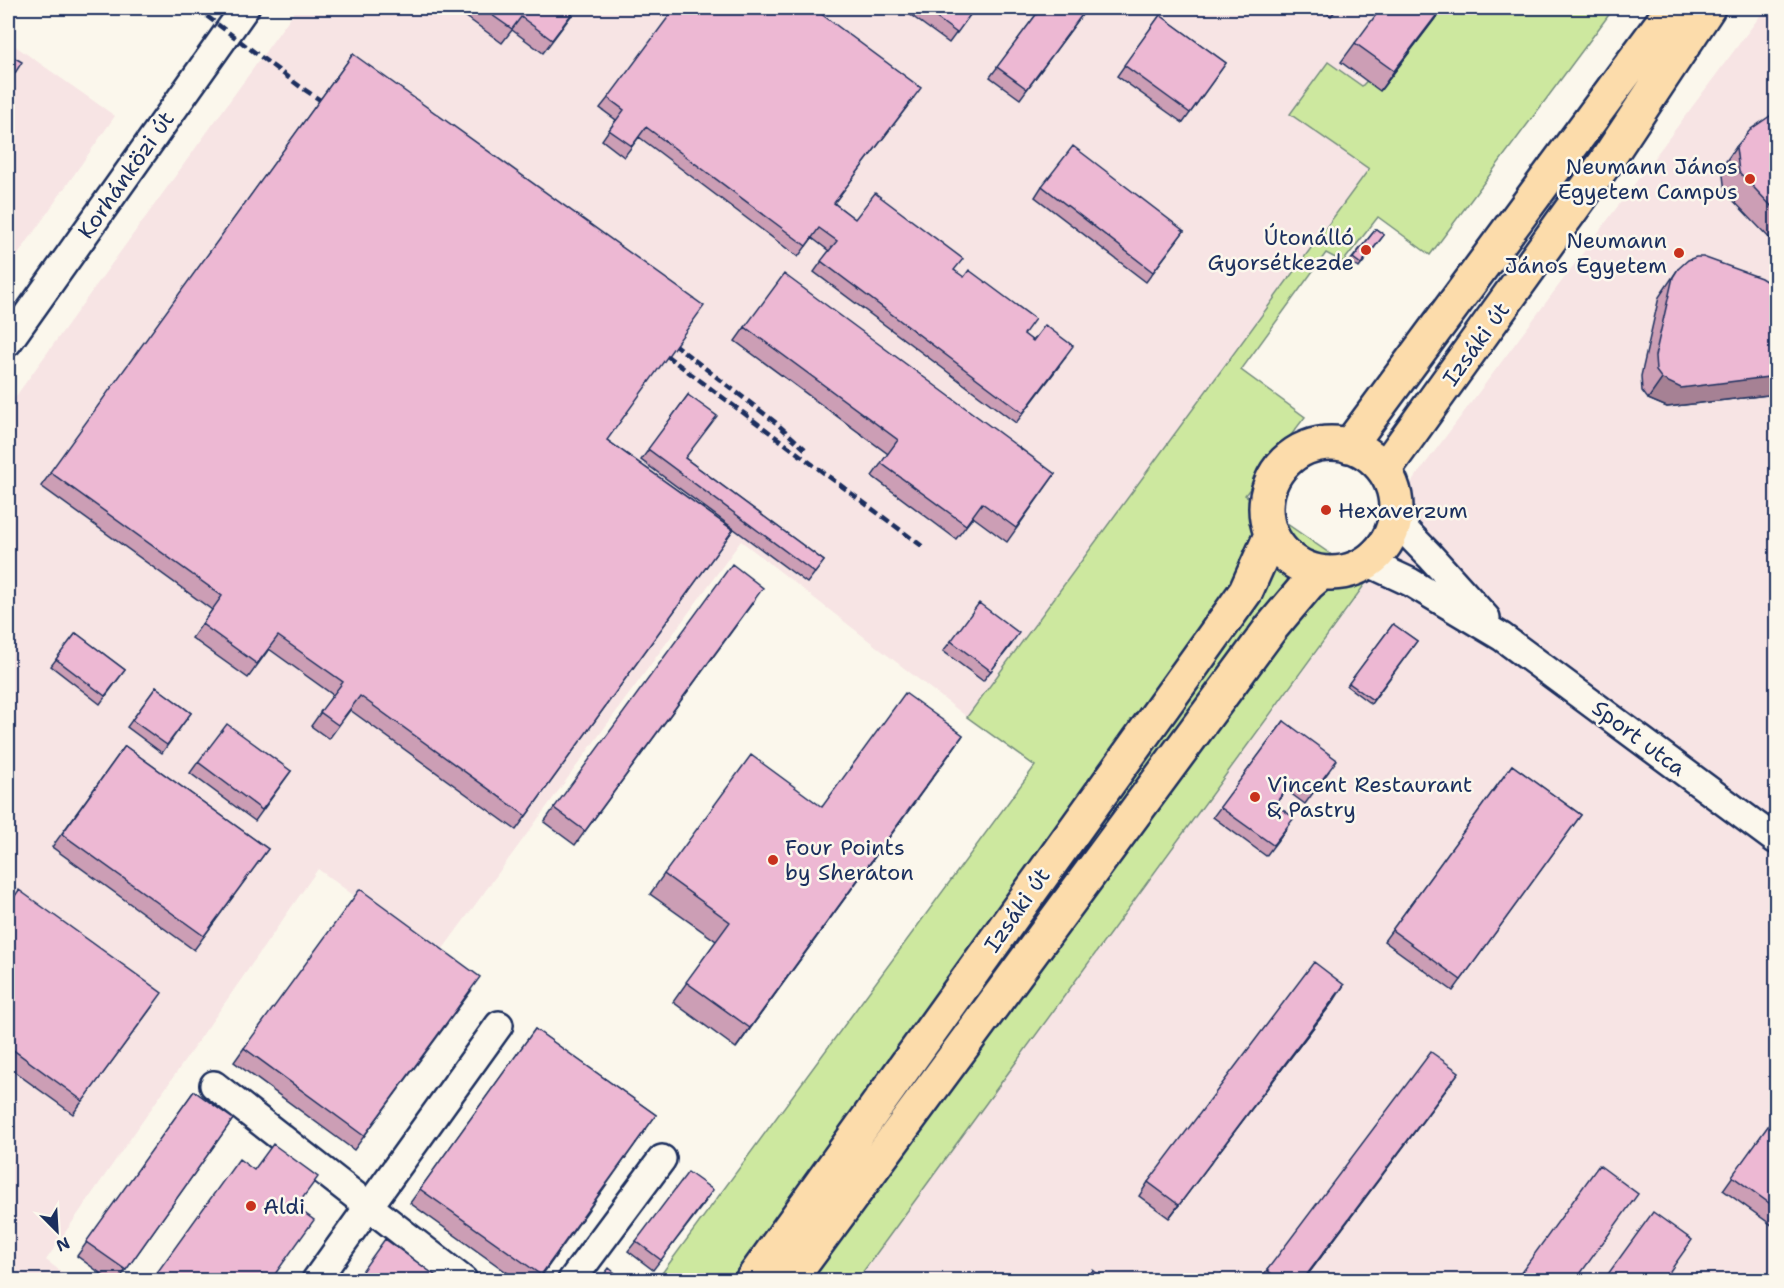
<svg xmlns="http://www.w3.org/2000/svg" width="1784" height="1288" font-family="'Shantell Sans',sans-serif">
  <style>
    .built { fill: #f7e4e4 }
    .green { fill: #cde89f; stroke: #748c7e; stroke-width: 1.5 }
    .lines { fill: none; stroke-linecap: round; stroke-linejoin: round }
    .minor-casing { stroke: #1b2f5e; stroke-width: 32 }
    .major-casing { stroke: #1b2f5e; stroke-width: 38 }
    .minor { stroke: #fbf7ec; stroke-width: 27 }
    .major { stroke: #fcdcab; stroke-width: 33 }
    .rail { stroke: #1b2f5e; stroke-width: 4.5; stroke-dasharray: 9 4.5; stroke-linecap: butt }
    .wall { fill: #cc9eb5; stroke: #1b2f5e; stroke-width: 1.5 }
    .shaded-wall { fill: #a68194; stroke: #1b2f5e; stroke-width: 1.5 }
    .building { fill: #edb8d3; stroke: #1b2f5e; stroke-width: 1.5 }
    .poi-dot { fill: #c8321e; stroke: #fbf7ec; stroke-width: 2 }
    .labels { text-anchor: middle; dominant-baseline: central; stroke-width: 5; stroke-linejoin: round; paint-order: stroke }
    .poi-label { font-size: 22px; fill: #1b2f5e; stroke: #fbf7ec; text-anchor: start }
    .street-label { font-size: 22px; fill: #1b2f5e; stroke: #fbf7ec }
  </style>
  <rect width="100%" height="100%" fill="#fbf7ec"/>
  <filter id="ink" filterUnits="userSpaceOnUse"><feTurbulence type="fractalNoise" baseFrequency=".0167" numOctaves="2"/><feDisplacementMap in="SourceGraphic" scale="12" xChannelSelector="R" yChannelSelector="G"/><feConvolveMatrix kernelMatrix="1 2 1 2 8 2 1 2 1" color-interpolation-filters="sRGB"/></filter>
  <g filter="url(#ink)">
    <path class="built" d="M297 8H1436L1362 87 1327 62 1290 114 1369 169 967 717 741 541 437 957 318 869 46 1260 72 1280H8V407Z
      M1766 8H1776V1280H857L1408 527 1399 499Z
      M8 41 115 116 8 269Z"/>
    <path class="green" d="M1436 8H1614L1430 255 1378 217 1343 262 1326 253 1241 370 1305 417 1245 495 1368 580 857 1280H657L1035 766 967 717 1369 169 1290 114 1328 62 1362 86Z"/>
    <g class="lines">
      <g class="minor-casing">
        <path id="minor" d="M8 342 245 8
          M1395 520 1430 556 1486 618
          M1367 562 1410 582 1502 637 1776 840
          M214 1085 463 1280
          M316 1280 499 1025
          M572 1280 662 1159"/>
      </g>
      <g class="major-casing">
        <path id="major" d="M1266 508a65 65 0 1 1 130 0a65 65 0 1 1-130 0Z
          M1349 446 1673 8
          M1384 470 1605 163 1708 8
          M752 1280 1246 591 1271 535
          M790 1280 1271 628 1308 584 1321 573"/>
      </g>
      <use href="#minor" class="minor"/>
      <use href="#major" class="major"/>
      <path class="rail" d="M196 8 302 88 335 110
        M662 335 775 422 805 449
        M655 347 922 546"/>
    </g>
    <path class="wall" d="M454 8H577L543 53 512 30 502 43Z
      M901 8H975L949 43Z
      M1041 8H1087L1020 99 990 77Z
      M1320 8H1338L1331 16Z
      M1443 8 1380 91 1341 62 1355 43Z
      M1160 15 1226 63 1183 123 1117 76Z
      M353 54 607 440 733 530 516 830 350 710 329 739 311 726 333 695 269 649 248 678 192 638 212 610 41 486Z
      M608 98 913 99 834 203 855 219 955 271 1024 335 1033 341 1066 357 1016 423 814 272 829 251 812 238 798 257 639 137 624 157 602 140 616 120 600 108Z
      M1776 112V245L1725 192 1722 167 1736 147Z
      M1042 186 1184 231 1146 282 1035 197Z
      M1376 229 1384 235 1359 268 1350 261Z
      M1678 269 1768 395 1667 407 1648 399 1642 391 1641 376 1659 297Z
      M745 327 1055 474 1007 542 973 517 956 539 872 476 888 454 735 341Z
      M688 395 685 458 824 561 807 583 641 460Z
      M754 601 575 845 544 822 554 808Z
      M1393 624 1417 641 1371 704 1347 686Z
      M76 633 125 670 100 704 51 666Z
      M951 641 1012 644 983 681 943 651Z
      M156 687 191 713 162 753 127 727Z
      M1284 721 1329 771 1305 804 1286 790 1276 804 1287 828 1266 856 1213 817Z
      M963 735 736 1048 673 1002 716 941 650 894 664 874 822 807Z
      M125 746 268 849 194 950 52 847Z
      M198 762 291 771 255 821 190 773Z
      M1512 765 1581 815 1453 991 1384 941Z
      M8 906 152 1007 73 1114 8 1067Z
      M471 991 354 1150 234 1062 244 1048Z
      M1335 999 1169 1218 1139 1196 1148 1182Z
      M535 1029 656 1115 538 1281H519L410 1203Z
      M1449 1086 1303 1281H1259L1267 1270Z
      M194 1091 233 1119 118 1281H111L77 1256Z
      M1776 1115V1228L1723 1190Z
      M706 1201 653 1270 628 1251 636 1241Z"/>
    <path class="shaded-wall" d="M1442 8H1443L1380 91 1394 71Z
      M1776 376V390L1768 395 1667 407 1648 399 1662 379Z
      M963 735 949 755 736 1048 750 1028Z
      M1344 985 1335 999 1169 1218 1179 1205Z
      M1459 1072 1303 1281H1302Z"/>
    <path class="building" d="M482 8H576L552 40 521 17 512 29Z
      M675 8H813L921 88 834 203 855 219 875 193 963 259 954 270 964 277 969 270 1035 319 1024 334 1033 341 1045 325 1073 346 1023 413 821 261 837 241 819 228 806 246 646 127 632 146 609 130 624 110 608 98Z
      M923 8H975L957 33Z
      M1041 8H1087L1027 89 997 67Z
      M1381 8H1442L1394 71 1355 43Z
      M1160 15 1226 63 1190 113 1124 65Z
      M8 54 22 62 8 84Z
      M353 54 704 306 607 440 733 530 526 816 360 696 338 725 320 712 343 682 278 636 257 664 202 624 222 596 50 472Z
      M1776 112V211L1739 172 1736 147 1751 129Z
      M1073 146 1184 231 1153 272 1042 186Z
      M1376 229 1384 235 1361 264 1353 258Z
      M1696 257H1703L1761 278 1772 285 1776 292V376L1681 388 1662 379 1656 371 1655 356 1673 277 1678 269 1688 260Z
      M784 274 1055 474 1016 528 982 503 966 525 881 463 898 440 745 327Z
      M688 395 717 416 685 458 824 561 815 573 648 449Z
      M732 564 763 588 585 831 554 808Z
      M979 603 1019 633 991 671 951 641Z
      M1393 624 1417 641 1373 700 1349 683Z
      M76 633 125 670 105 696 56 659Z
      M156 687 191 713 167 745 132 720Z
      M905 693 963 735 750 1028 686 982 730 922 664 874 751 755 822 807Z
      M1284 721 1337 760 1312 793 1293 780 1275 804 1294 818 1273 845 1220 807Z
      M227 724 291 771 262 810 198 762Z
      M125 746 268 849 204 936 62 834Z
      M1512 765 1581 815 1461 980 1392 930Z
      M360 889 480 977 364 1136 244 1048Z
      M19 890 162 993 83 1101 8 1046V906Z
      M1314 962 1344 985 1179 1205 1148 1182Z
      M535 1029 656 1115 541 1275 420 1189Z
      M1431 1052 1459 1072 1302 1281H1281L1267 1270Z
      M194 1091 233 1119 126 1270 86 1242Z
      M1776 1115V1208L1732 1176Z
      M273 1144 318 1177 296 1207 314 1220 270 1281H151L239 1159 254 1170Z
      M1599 1165 1638 1194 1575 1281H1515Z
      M688 1172 713 1190 661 1260 636 1241Z
      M1653 1212 1692 1240 1663 1281H1603Z
      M385 1239 443 1281H355Z
      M609 1268 625 1281H599Z
      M1093 1270 1107 1281H1085Z"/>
  </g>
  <g class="poi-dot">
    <circle cx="1750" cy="179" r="6"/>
    <circle cx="1366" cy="250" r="6"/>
    <circle cx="1679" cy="253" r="6"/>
    <circle cx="1326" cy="510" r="6"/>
    <circle cx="1255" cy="797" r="6"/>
    <circle cx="773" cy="860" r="6"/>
    <circle cx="251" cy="1206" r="6"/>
  </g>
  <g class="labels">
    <g class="poi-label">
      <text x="1738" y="166" text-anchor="end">Neumann János<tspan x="1738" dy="25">Egyetem Campus</tspan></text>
      <text x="1354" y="237" text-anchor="end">Útonálló<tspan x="1354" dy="25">Gyorsétkezde</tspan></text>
      <text x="1667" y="240" text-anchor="end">Neumann<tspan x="1667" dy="25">János Egyetem</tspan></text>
      <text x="1338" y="510">Hexaverzum</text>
      <text x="1267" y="784">Vincent Restaurant<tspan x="1267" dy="25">&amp; Pastry</tspan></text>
      <text x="785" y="847">Four Points<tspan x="785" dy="25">by Sheraton</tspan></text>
      <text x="263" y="1206">Aldi</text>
    </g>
    <g class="street-label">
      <text transform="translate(126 175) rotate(-55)">Korhánközi út</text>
      <text transform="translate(1476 344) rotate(-54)">Izsáki út</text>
      <text transform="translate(1639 738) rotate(37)">Sport utca</text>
      <text transform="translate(1017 910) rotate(-55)">Izsáki út</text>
    </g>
  </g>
  <rect width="1784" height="1288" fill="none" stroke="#fbf7ec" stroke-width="30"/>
  <rect x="15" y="15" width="1754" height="1258" fill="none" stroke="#1b2f5e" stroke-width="2" filter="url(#ink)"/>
  <g transform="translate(57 1231) rotate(156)" stroke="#fbf7ec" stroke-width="4.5" paint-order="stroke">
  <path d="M0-4.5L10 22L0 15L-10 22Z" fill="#1b2f5e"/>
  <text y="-9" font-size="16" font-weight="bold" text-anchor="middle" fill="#1b2f5e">N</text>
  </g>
</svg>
